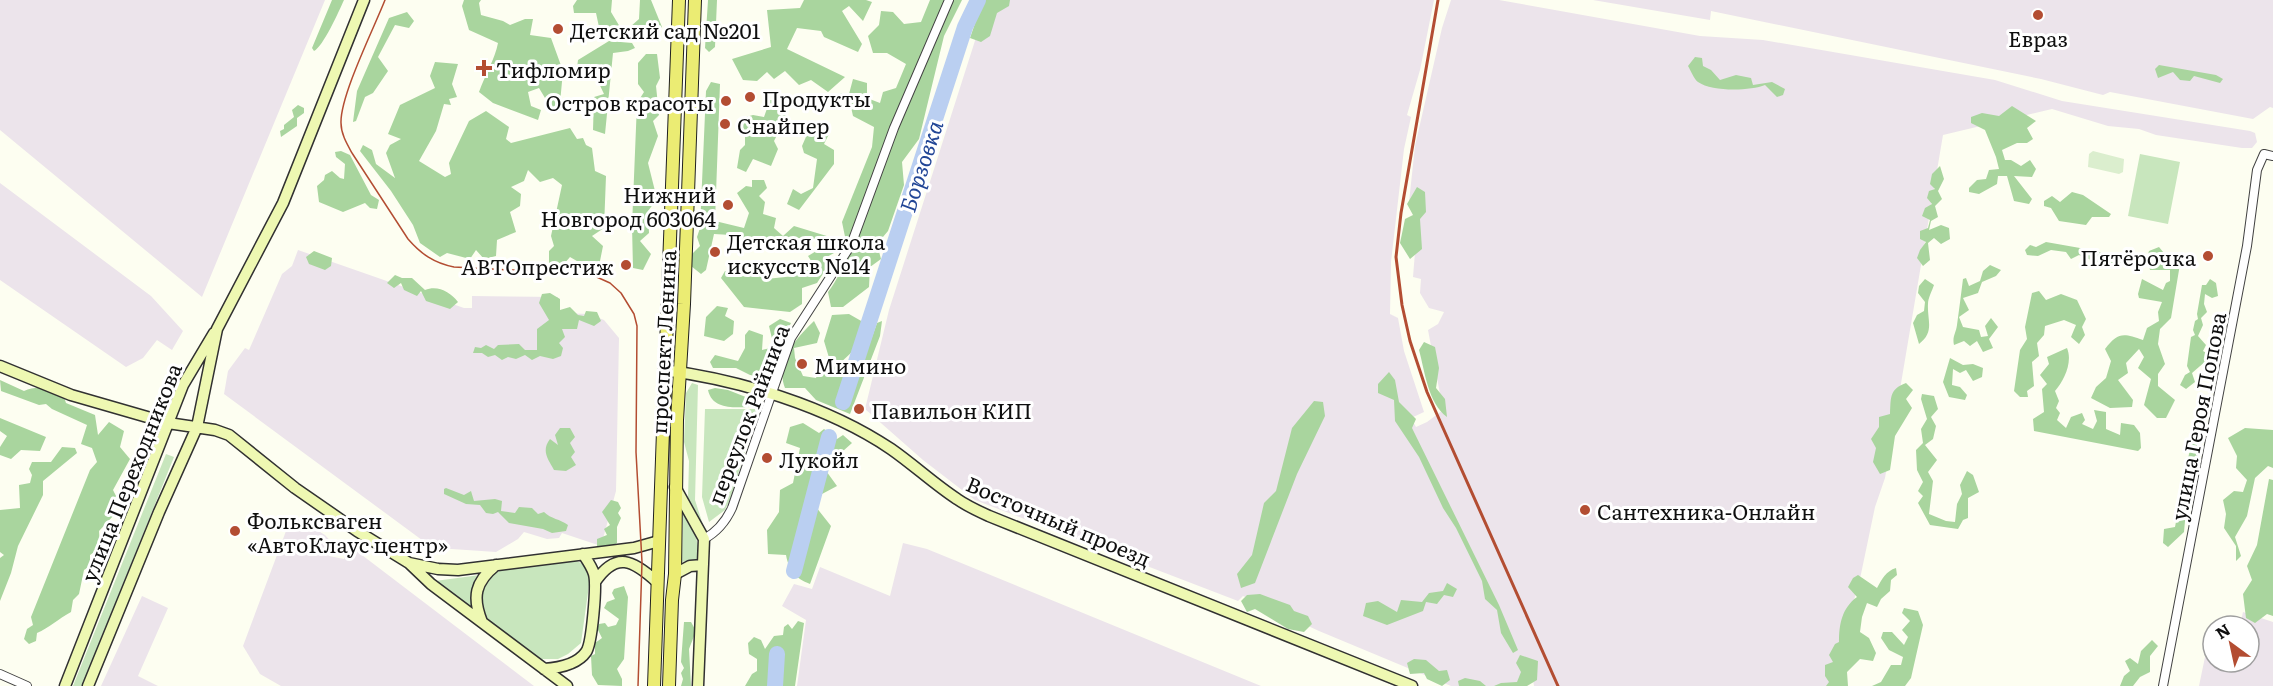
<svg xmlns="http://www.w3.org/2000/svg" width="2273" height="686" font-family="Literata,serif">
  <style>
    .industrial { fill: #ece4eb }
    .green { fill: #c8e6bd }
    .forest { fill: #a9d59e }
    .pitch { fill: #dbeece }
    .lines { fill: none; stroke-linecap: round; stroke-linejoin: round }
    .river { stroke: #bacff1; stroke-width: 16 }
    .street-casing { stroke: #424242; stroke-width: 10 }
    .secondary-casing { stroke: #313131; stroke-width: 13 }
    .primary-casing { stroke: #202020; stroke-width: 14 }
    .street { stroke: #fff; stroke-width: 8 }
    .secondary { stroke: #eef8b2; stroke-width: 10 }
    .primary { stroke: #ebec73; stroke-width: 12 }
    .tram { stroke: #b34d32; stroke-width: 1.5 }
    .rail { stroke: #b34d32; stroke-width: 3 }
    .poi-dot { fill: #b34d32; stroke: #fff; stroke-width: 2 }
    .labels { text-anchor: middle; dominant-baseline: central; stroke-width: 6; stroke-linejoin: round; paint-order: stroke }
    .poi-label { font-size: 21px; fill: #0f0f0f; stroke: #fff; text-anchor: start }
    .street-label { font-size: 21px; fill: #0f0f0f; stroke: #fff }
    .water-label { font-size: 22px; font-style: italic; fill: #224696; stroke: #fff }
  </style>
  <rect width="100%" height="100%" fill="#fdfef1"/>
  <path class="industrial" d="M0 0H325L202 297 0 130Z
    M988 0H1434L1420 70 1407 115 1411 117 1404 149 1391 262 1390 314 1398 318 1404 351 1424 412 1411 418 1416 427 1427 422 1443 410 1428 330 1438 324 1444 312 1429 308 1420 293 1421 279 1413 277 1419 203 1409 202 1415 146 1442 28 1451 0H1499L1700 36 1763 40 1995 80 2062 101 2250 131 2255 133 2257 142 2252 148H2242L2156 135 2139 129 2108 126 2052 109 1943 135 1885 478 1875 507 1861 574 1831 686H1534L1533 680 1521 686H1451L1319 631 1243 596 1238 601 975 500 923 460 865 409 889 310Z
    M1593 0H2273V108L2270 107 2253 119 2110 92 2103 95 2041 79 1711 11 1710 20Z
    M0 183 151 296 183 331 172 350 157 340 143 358 126 367 0 280Z
    M298 250 464 308H472V296L558 297V313L589 314 604 320 619 338 616 491 601 546 562 533 559 538 547 539 524 532 518 539 496 552 437 548 426 543 224 394 228 371 245 348 249 350 282 274 292 266Z
    M292 515 325 535 334 545 329 556 344 559 348 550 354 549 534 686H281L260 674 243 646Z
    M903 543 927 549 1261 686H797L806 620 782 606 794 584 812 589 820 567 890 596Z
    M142 596 168 608 138 676 158 686H101Z
    M2243 612 2273 622V686H2199L2205 657 2213 660V662L2231 665 2233 662H2249V626H2240Z"/>
  <path class="green" d="M2140 154 2180 162 2168 224 2128 216Z
    M692 383 698 385 695 500 703 525 688 498 689 461 684 442 686 393Z
    M705 409H758L731 497 725 510 709 522 702 497Z
    M166 454 174 457 82 686H73Z
    M683 508C692 527 700 540 699 562L691 560 682 562Z
    M573 560C583 562 587 568 590 578L581 643 568 654 558 659H540L486 618C475 603 479 583 495 573 502 568 559 562 573 560Z
    M480 575 472 596V608L435 581Z"/>
  <path class="forest" d="M332 0H344C339 11 323 47 314 51L312 48Z
    M464 0H481L479 3 481 15 503 21 510 25 525 19H533L530 35 551 38 563 71 560 103 551 108 539 88 528 92 531 106 541 110 538 120 493 103 479 92C485 75 495 59 498 43L469 30 462 6Z
    M577 0H612L611 12 620 27 613 34 599 27 596 13H574L573 6Z
    M640 0H651L662 27 652 36 637 37 630 27 639 19Z
    M708 0H717L715 47 709 52 705 48Z
    M804 0H866L872 2 863 21 849 6 842 11 862 44 858 52 824 37 821 31 797 28 787 49 845 77 828 92 811 80 799 85 785 71 774 79 767 72 757 81 743 80 732 59 771 47 767 10 800 8Z
    M930 0H962L944 36 919 139 902 162 904 185 888 231 877 244 881 259 870 267 869 287 843 307H831L828 292C837 281 841 268 849 256L842 222 872 147 874 127 853 116 851 107 835 97 839 93 849 94 853 79 867 83V98L880 103 883 92 896 88 906 64 887 53H873L868 36 879 25 881 11 893 12 904 24 921 22Z
    M983 0H1010L1009 6 997 13 990 36 981 42 970 38Z
    M407 12 414 21 409 28 395 25 378 57 388 71 373 93 365 97 356 121 353 122 357 91 389 18Z
    M609 41 632 43 635 48 628 51 613 53 605 134 593 130 594 97 604 94 595 75 577 68 578 60Z
    M646 54H657L660 78 656 86 659 115 653 121 658 136 648 163 657 199 648 211 649 233 640 241 651 254 643 270 633 268 632 226 637 103 644 92 638 84V63Z
    M1695 57 1702 58 1703 66 1711 70 1720 80 1736 75 1751 78 1753 85 1772 82 1785 89 1783 95 1777 97 1765 85C1750 91 1712 92 1698 82 1694 79 1691 71 1688 66Z
    M435 62 458 64 452 84 457 97 449 99 451 105 444 104 436 131 419 161 445 177 451 174 449 163 469 121 486 111 509 127 506 139 511 143 570 128 577 139 583 138 586 145 592 148 595 171 606 176 604 228 592 236 603 246 599 266 582 264 570 257 564 264H549V251L554 246 551 236 562 185 553 178 540 182 528 170 524 181 511 187 521 194 520 206 510 212 516 232 497 240 496 256 484 259 476 250 470 259 447 253 440 257 420 243 413 225 391 191 360 151 363 145 372 150 376 164 395 178 386 153 390 145 401 139 388 134 400 105 435 88 430 76Z
    M2159 65 2216 75 2223 79 2220 83 2194 76 2190 81 2180 80 2173 72 2158 78 2155 69Z
    M711 82 720 84 715 221 744 228 749 213 737 193 746 186 752 187V180H764L767 188 759 196 765 202 763 214 776 218 774 228 783 236 794 226 830 237 834 253 825 258 826 269 817 283 802 288V304L790 312 744 307 721 278 725 271 742 270 747 276 757 272 766 279 795 276 815 267 808 256 818 250 817 239 798 238 784 243 731 241V235L714 234 706 270 701 274 691 266 692 254 700 246 697 237 700 228 706 91Z
    M770 100H779L792 129 787 137 780 129 774 141 778 149 771 166 753 159 746 172 737 168 740 150 745 145V132L739 119 753 115 764 117Z
    M298 105 304 108V113L297 118V126L281 137 280 131 284 129V125L294 117 292 110Z
    M2012 106 2036 121 2027 128 2033 139 2027 143H2017L2002 150 2005 160H2011L2021 166 2030 160 2036 169 2032 177 2014 176 2032 199 2029 204 2014 201 2007 176H1998L1997 184 1979 194 1969 192V188L1977 180 1986 179 1989 170 1999 169 1996 157 1985 130 1971 123V117L1982 113 1999 116Z
    M812 123 826 127 830 132 824 144 834 150V164L799 210 787 204 793 189 801 194 813 188 817 159 804 153 802 146Z
    M341 151 350 155 371 195 379 200 377 209 370 208 365 203 343 212 319 202 317 186 324 180 325 175 332 171 340 178 344 179 345 164 336 157 335 152Z
    M1940 166 1944 179 1938 191 1942 199 1935 206 1938 217 1931 221 1929 230 1941 225 1949 228 1950 239 1941 244 1934 238 1928 243 1930 260 1923 266 1917 258 1920 250 1926 242 1920 239V231L1928 228 1930 220 1922 216 1925 208 1932 204 1927 198 1929 191 1935 189 1930 184 1932 174Z
    M1417 187 1425 192 1426 212 1420 219 1422 249 1410 259 1400 243 1405 219 1413 215 1407 204Z
    M2072 192 2083 195 2111 214 2109 217H2092L2086 225 2059 221 2051 208 2044 206V201L2052 196 2060 202Z
    M2046 242 2097 251 2108 256 2117 254 2126 260 2115 266 2109 262 2103 265 2079 255 2071 259 2066 252 2051 250 2038 256 2027 255 2025 250 2030 245 2036 247Z
    M2159 247 2168 258H2181L2171 318 2160 329 2158 344 2165 364 2158 374V386L2175 400 2166 418H2157L2144 405 2151 379 2138 368 2144 357 2139 349 2126 363 2128 373 2118 380 2133 400 2132 407 2110 408 2091 398 2096 387 2106 378 2111 361 2105 349C2118 332 2123 333 2143 340L2147 328 2159 321 2158 312 2162 302 2139 298 2138 294 2142 279 2163 290 2166 283 2170 281V270H2150L2147 258 2149 251Z
    M314 251 332 258 331 266 325 270 309 264 306 257Z
    M1990 265 2001 270 1996 276 1982 282 1978 293 1963 298 1969 310 1959 317 1963 327 1979 330 1981 337 1988 336 1985 326 1991 318 1998 327 1989 339 1993 348 1983 352 1977 341 1970 346 1964 341 1954 345C1952 337 1956 333 1957 325 1959 310 1961 295 1963 279L1966 278 1969 286 1980 281 1983 271Z
    M395 275 402 278H412L425 290C438 285 450 292 458 302L450 309 426 301 421 291 417 296 404 290 401 283 394 288 387 283Z
    M1925 279 1934 285C1932 291 1928 298 1928 304 1927 320 1935 332 1919 344L1913 323 1917 315 1924 311 1925 302 1918 293 1919 286Z
    M2210 279 2216 283 2218 296 2212 298 2205 294 2204 304 2207 312 2201 318 2203 325 2198 336 2206 345 2203 351 2208 354 2207 360 2192 373 2195 382 2186 389 2180 385 2185 375 2190 372 2187 366 2191 337 2195 335 2193 330 2195 321 2198 319 2197 314 2202 285H2206Z
    M2039 291 2046 300 2061 294 2077 300 2086 319 2082 327 2085 335 2079 344 2071 337 2076 325 2064 320 2045 326 2044 335 2037 343 2039 356 2032 362 2034 386 2027 391 2028 397H2020L2014 391 2020 350 2027 339 2025 327 2032 293Z
    M550 293 560 299V310L570 307 578 315 584 316 586 311 597 312 601 321 594 326 579 320 577 329H562L565 337 559 343 563 348 561 356 553 359 540 356 532 360 525 355 516 359 508 357 502 360 495 355 488 357 482 353H473L475 347 481 348 486 345 494 349 498 345 519 344 525 350H537V329L549 320 539 303 542 294Z
    M717 306 728 308 725 316 734 321 733 334 724 341 704 336 706 317Z
    M849 314 863 322 853 351 837 366 858 376 877 323 882 321 880 336 850 414 816 400 805 388H785C775 363 796 338 814 321L820 333 817 343 794 348 795 358 803 376 816 378 822 362 830 361 824 341 832 315Z
    M780 319 791 323 763 377 750 375 736 368H713L710 362 715 355 738 361 745 348V335L749 330 763 335 762 350 774 347 769 326Z
    M1424 342 1435 347 1439 368 1436 388 1445 399 1447 417C1428 403 1425 372 1419 350Z
    M2067 348C2073 362 2064 381 2055 391L2059 401 2056 408 2060 413 2057 420 2066 428 2071 417 2082 413 2085 420 2082 424 2093 429 2097 421 2094 410 2106 412V429L2120 435 2121 423 2134 425 2140 433 2141 448 2138 451 2034 431 2033 419 2044 412 2042 389 2047 384 2040 375 2049 364 2047 357Z
    M1950 358 1963 365 1973 364 1983 368 1982 377 1973 381 1966 370 1960 373 1953 369 1952 385 1960 387 1967 395 1965 400 1949 397 1943 382Z
    M1389 372 1395 380 1399 402 1416 419 1412 428 1499 605 1518 650 1513 653 1501 633 1497 610 1485 599 1482 581 1456 528 1443 508 1419 457 1395 421 1394 400 1378 393V384Z
    M0 380 24 391C37 385 50 388 63 394L66 403 95 415 98 435 109 422 124 431 120 447 130 459 113 490 116 496 110 506 114 515 99 531 100 548 90 555V566L84 570 79 594 73 600 71 612C58 619 49 628 37 633L36 641 29 644 24 639 27 629 33 625 31 617 90 470 97 462 92 448 81 444 87 425 52 409 46 404 39 405 1 391Z
    M1906 383 1913 390 1906 399 1912 408 1895 436 1890 470 1880 474 1873 462 1876 448 1871 439 1879 427V417L1890 414C1891 398 1889 389 1906 383Z
    M715 388 728 390 761 403 758 407C741 406 713 413 708 390Z
    M1922 394 1934 396 1938 409 1931 417 1936 426 1933 439 1925 445 1937 460 1928 472 1933 481 1929 514 1946 521 1955 522 1957 504 1962 494 1960 485 1967 471 1973 475 1979 492 1968 498V518L1963 520 1958 529 1930 525 1918 503 1923 496 1918 491 1923 482 1917 470 1916 450 1923 443 1921 429 1927 419 1921 399Z
    M1314 401 1323 402 1325 416 1297 474 1255 583 1241 588 1237 574 1252 555 1264 503 1276 491 1292 428Z
    M2201 408 2209 415 2201 422 2205 429 2199 442 2196 475 2190 484 2192 502 2186 510 2184 532 2168 547 2163 543 2164 529 2175 527 2183 486 2187 482 2184 477 2198 413Z
    M0 418 46 437 40 451 21 450 11 459 0 455V447L7 436 0 431Z
    M803 423 819 433 824 429 837 439 843 435 852 443 824 468 837 486 822 494 816 507 831 526 810 584C795 578 789 571 786 555L768 554 767 530 779 512 780 490 793 483 800 448 786 443 790 427Z
    M560 428H570L575 437 570 443 575 452 571 457 576 465 566 471 554 470C548 459 541 451 550 439L558 445 555 435Z
    M2245 428 2273 430V468L2268 466 2255 478 2247 516 2235 537 2241 556 2236 561V546L2224 528 2226 514 2223 500 2234 491 2243 492 2247 480 2236 468 2237 456 2228 438Z
    M62 447 75 448 77 453 43 481V495L18 546 11 573 0 601V558L4 555 0 552V510L20 508 19 485 30 483 32 475 29 469 32 462H51Z
    M2269 479 2273 480V616L2267 614 2255 623 2246 618 2243 594 2252 580 2247 566 2257 545Z
    M446 488 464 495 471 491 474 501 495 499 502 501 501 511 515 513 519 507 532 508 538 514 544 512C551 519 560 519 568 525L566 531 552 533 543 529 509 523 498 512 493 514 486 513 480 505 466 504 444 494V489Z
    M611 500 618 502 621 508 618 513 621 518 617 527V543L611 547 597 548V539L607 535 604 529 610 525 602 512Z
    M1896 568 1897 575 1891 580 1890 591 1881 599 1877 607 1867 603 1862 617 1860 632 1869 638 1876 653 1873 661 1860 659 1847 672 1848 686H1826L1829 682 1825 676V665L1833 662 1829 655 1835 644 1839 642C1839 624 1842 608 1857 597L1848 587 1853 578 1858 575 1877 588C1882 579 1886 571 1896 568Z
    M1447 583 1457 589 1453 597 1444 595 1437 604 1426 602 1423 611 1387 625 1363 616 1366 603 1378 601 1397 612 1401 600 1422 602 1429 593 1443 591Z
    M624 586 628 597 624 659 617 669 622 679V686L598 685 592 675 591 656 595 654V643L602 638 597 628 599 624 605 623 608 627 616 625 619 619 604 608 607 602 615 599 612 593 614 589Z
    M1260 594 1290 605 1294 611 1308 616 1312 624 1304 632 1288 629 1255 609 1247 612 1241 601 1247 595Z
    M1904 608 1918 611 1923 625 1911 678 1905 686H1872L1881 682 1891 665H1901L1903 657 1889 650 1881 638 1883 632H1892L1904 645 1908 637 1902 630 1910 621 1902 613Z
    M798 621 804 623 795 686H745L752 674 757 671V659L749 654 748 643 754 637 761 640 765 649 774 636 783 635 784 627 788 624 792 629Z
    M684 622H691L696 631 689 649 691 686H681L683 679 681 673 684 668 681 662Z
    M2152 640 2158 646 2150 656V672L2140 677 2133 686H2120L2124 676 2130 671 2125 661 2130 658 2138 664 2141 651Z
    M1520 655 1538 661 1537 680 1527 686H1494L1501 683 1517 682 1521 672 1516 663Z
    M1414 659 1426 660 1439 671 1447 670 1450 680 1442 686 1427 679 1424 673 1410 674 1407 663Z
    M1465 678 1480 681 1486 686H1459L1458 681Z"/>
  <path class="pitch" d="M2093 151 2124 159 2123 172 2119 174 2088 167 2089 154Z"/>
  <g class="lines">
    <path class="river" d="M843 402 965 27 978 0
      M794 571 829 437
      M775 686 777 654"/>
    <g class="street-casing">
      <path id="street" d="M704 539C717 532 726 521 732 508L791 338 851 245 894 128 949 0
        M0 674 27 686
        M2163 686 2247 246 2257 170 2264 154 2273 156"/>
    </g>
    <g class="secondary-casing">
      <path id="secondary" d="M0 366 71 395 168 423 215 430 229 435 295 488 357 531 409 563 431 584 567 686
        M664 370C740 380 827 406 891 449 914 465 934 484 957 499 967 506 978 511 989 516L1412 686
        M675 487 704 539 698 686
        M409 563 438 569 458 570 634 548 659 541
        M675 574 690 566 703 565
        M595 582C616 551 633 560 657 582
        M482 622C472 597 475 582 496 565
        M544 669C558 668 577 665 586 652 592 644 597 585 594 574 592 567 587 560 583 554
        M65 686 183 385 214 333
        M88 686 159 512 197 427 217 329 283 203 364 0"/>
    </g>
    <g class="primary-casing">
      <path id="primary" d="M654 686C661 457 671 229 679 0
        M669 686 672 600 675 574 677 420 684 304 695 0"/>
    </g>
    <use href="#street" class="street"/>
    <use href="#secondary" class="secondary"/>
    <use href="#primary" class="primary"/>
    <path class="tram" d="M385 0C374 28 340 96 341 123 341 134 347 144 352 153L408 239C421 254 434 263 454 267L590 274 610 283 621 293 634 314 637 326 636 452 642 562 638 686"/>
    <path class="rail" d="M1438 0 1401 213 1396 257 1402 305 1410 341 1427 392 1558 686"/>
  </g>
  <g class="poi-dot">
    <circle cx="2038" cy="15" r="6"/>
    <circle cx="558" cy="29" r="6"/>
    <path d="M481 59h6v6h6v6h-6v6h-6v-6h-6v-6h6z"/>
    <circle cx="750" cy="97" r="6"/>
    <circle cx="726" cy="101" r="6"/>
    <circle cx="725" cy="124" r="6"/>
    <circle cx="728" cy="205" r="6"/>
    <circle cx="715" cy="252" r="6"/>
    <circle cx="2208" cy="256" r="6"/>
    <circle cx="626" cy="265" r="6"/>
    <circle cx="802" cy="364" r="6"/>
    <circle cx="859" cy="409" r="6"/>
    <circle cx="767" cy="458" r="6"/>
    <circle cx="1585" cy="510" r="6"/>
    <circle cx="235" cy="531" r="6"/>
  </g>
  <g class="labels">
    <g class="poi-label">
      <text x="570" y="29">Детский сад №201</text>
      <text x="2038" y="37" text-anchor="middle">Евраз</text>
      <text x="496" y="68">Тифломир</text>
      <text x="762" y="97">Продукты</text>
      <text x="714" y="101" text-anchor="end">Остров красоты</text>
      <text x="737" y="124">Снайпер</text>
      <text x="716" y="193" text-anchor="end">Нижний<tspan x="716" dy="24">Новгород 603064</tspan></text>
      <text x="727" y="240">Детская школа<tspan x="727" dy="24">искусств №14</tspan></text>
      <text x="2196" y="256" text-anchor="end">Пятёрочка</text>
      <text x="614" y="265" text-anchor="end">АВТОпрестиж</text>
      <text x="814" y="364">Мимино</text>
      <text x="871" y="409">Павильон КИП</text>
      <text x="779" y="458">Лукойл</text>
      <text x="1597" y="510">Сантехника-Онлайн</text>
      <text x="247" y="519">Фольксваген<tspan x="247" dy="24">«АвтоКлаус центр»</tspan></text>
    </g>
    <g class="street-label">
      <text transform="translate(662 342) rotate(-87)">проспект Ленина</text>
      <text transform="translate(747 414) rotate(-69)">переулок Райниса</text>
      <text transform="translate(2197 416) rotate(-79)">улица Героя Попова</text>
      <text transform="translate(130 472) rotate(-68)">улица Переходникова</text>
      <text transform="translate(1059 520) rotate(23)">Восточный проезд</text>
    </g>
    <g class="water-label">
      <text transform="translate(920 166) rotate(-72)">Борзовка</text>
    </g>
  </g>
  <g transform="translate(2231 644) rotate(327)"><circle r="28" fill="#ffffff" stroke="#9f9f9f" stroke-width="1.5"/>
  <path d="M0-4.5L10 22L0 15L-10 22Z" fill="#b34d32"/>
  <text y="-9" font-size="16" font-weight="bold" text-anchor="middle" fill="#0f0f0f">N</text>
  </g>
</svg>
